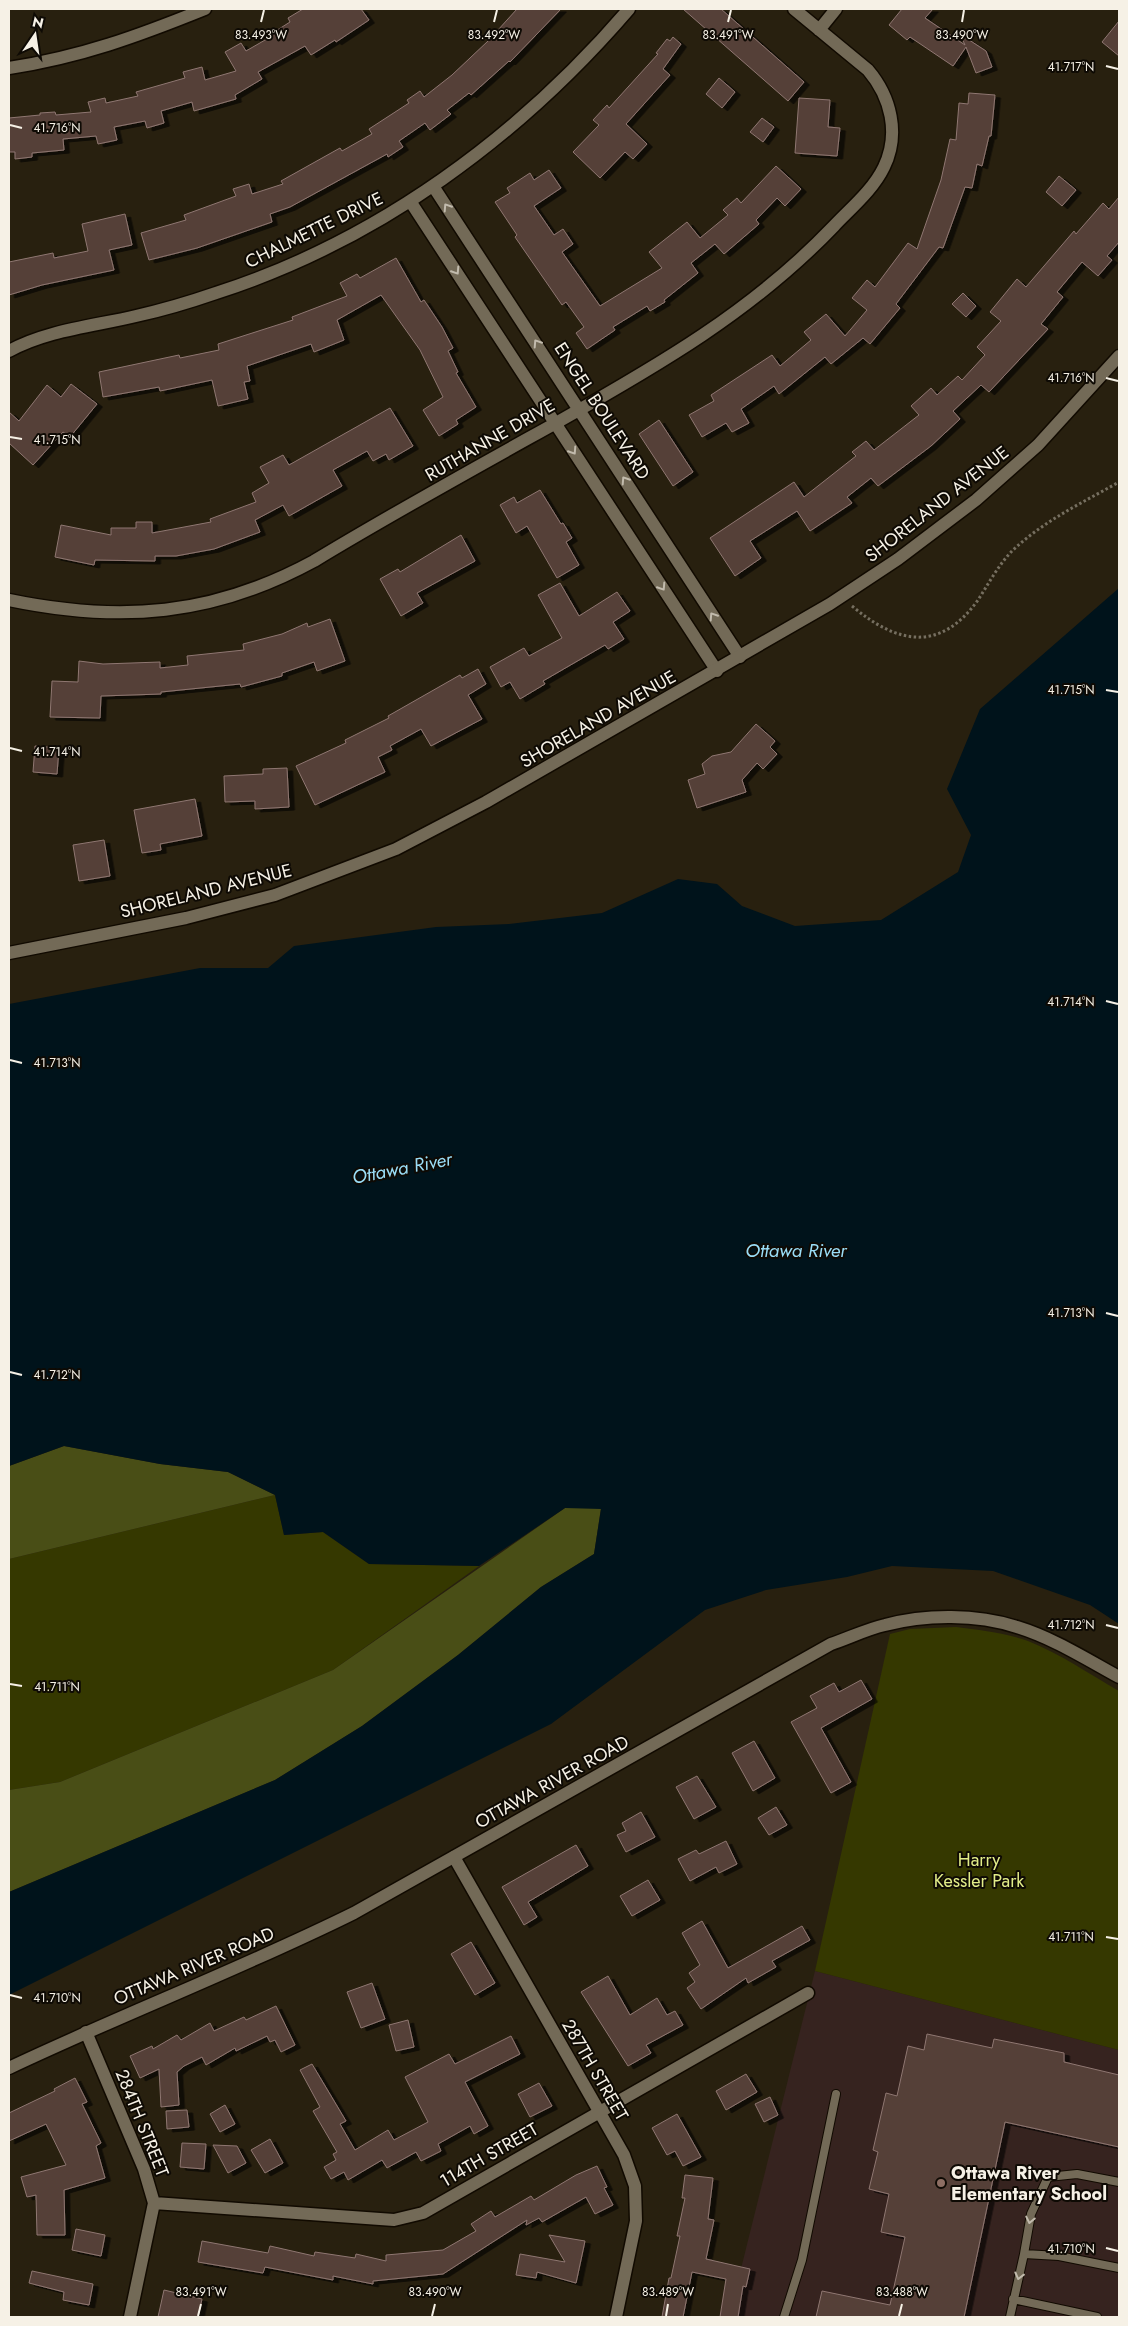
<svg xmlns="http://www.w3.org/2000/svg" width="1128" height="2326" font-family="Jost,sans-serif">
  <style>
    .education { fill: #36231f }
    .green { fill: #353800 }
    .forest { fill: #494e16 }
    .water { fill: #00131b }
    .building { fill: #543f39; stroke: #8f7771; filter: url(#shadow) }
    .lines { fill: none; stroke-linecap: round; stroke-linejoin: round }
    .service-casing { stroke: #110a00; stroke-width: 10 }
    .minor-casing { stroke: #110a00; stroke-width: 15 }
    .tertiary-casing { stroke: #110a00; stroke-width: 15 }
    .path { stroke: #766f60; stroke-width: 3; stroke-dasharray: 2.5 2.5; stroke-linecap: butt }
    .service { stroke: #736a57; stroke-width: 8 }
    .minor { stroke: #736a57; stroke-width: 12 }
    .tertiary { stroke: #736a57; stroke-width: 12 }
    .oneway { stroke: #c2bbad }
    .ticks { fill: none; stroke: #f6f1e6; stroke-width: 2 }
    .education-dot { fill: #8d6e63; stroke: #0e0a04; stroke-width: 2 }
    .labels { text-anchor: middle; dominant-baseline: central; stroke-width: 4; stroke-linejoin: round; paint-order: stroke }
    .street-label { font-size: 18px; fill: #f6f1e6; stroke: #0e0a04 }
    .park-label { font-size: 18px; fill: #e2ed88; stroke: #0e0a04 }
    .poi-label { font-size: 18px; font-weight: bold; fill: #f6f1e6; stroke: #0e0a04; text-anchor: start }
    .water-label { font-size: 19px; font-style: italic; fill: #9addf6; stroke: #0e0a04 }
    .ticks-label { font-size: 12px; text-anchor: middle; fill: #f6f1e6; stroke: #0e0a04; stroke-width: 4; stroke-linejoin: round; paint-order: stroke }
  </style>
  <defs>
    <filter id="shadow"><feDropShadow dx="5.5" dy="3" stdDeviation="0" flood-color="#0009"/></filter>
  </defs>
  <rect width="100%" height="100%" fill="#28200f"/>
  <path class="education" d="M815 1971 1119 2050V2317H729Z"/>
  <path class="green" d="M275 1495 284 1535 323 1532 369 1564 479 1566 333 1670 60 1782 9 1790V1559Z
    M956 1627C980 1630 1005 1633 1028 1641 1061 1654 1089 1674 1119 1691V2050L815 1971 890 1634 910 1629Z"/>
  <path class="forest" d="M64 1446 160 1464 228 1472 275 1495 9 1559V1466Z
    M565 1508H601L594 1554 541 1587 458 1655 362 1726 275 1780 9 1892V1790L60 1782 333 1670Z"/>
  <path class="water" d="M1119 588V1624L1090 1605 993 1571 892 1566 847 1577 766 1590 705 1610 551 1724 9 1995V1892L275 1780 362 1726 458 1655 541 1587 594 1554 601 1509 565 1508 479 1566 369 1564 323 1532 284 1535 275 1495 228 1472 160 1464 64 1446 9 1466V1004L200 968H268L294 946 436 927 509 924 602 913 678 879 717 884 742 906 795 926 881 920 958 872 971 835 947 789 980 709Z"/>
  <path class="building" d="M303 9H361L369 20 336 42 335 40 311 55 305 46 258 72 262 79 235 95 236 99 194 111 192 102 161 111 164 123 147 128 145 121 114 127 117 140 98 144 96 136 63 139 64 150 32 153V157L15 159V152H9V118L40 115V113L55 112 56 115 91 112 88 102 105 98 106 103 138 96 136 92 185 78 183 72 202 67 205 80 236 71 225 52 241 43 246 51 272 36 271 34 290 22 288 18Z
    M517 9H561L510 62 509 61 471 95 469 93 447 110 451 114 430 130 425 123 399 141 403 147 388 157 387 154 290 207 270 214 272 222 197 248 149 260 141 233 186 220 184 215 236 196 233 189 249 184 252 194 283 184 281 181 340 148 342 151 372 134 369 129 409 103 407 100 420 91 424 97 452 75 488 41Z
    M683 9H721L804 82 788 101Z
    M902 9H933L925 18 965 45 960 34 986 51 992 67 976 73 966 47 953 66 910 37 907 40 889 25Z
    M1119 21V56L1102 42Z
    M673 37 681 44 663 69 670 75 626 124 647 144 633 159 625 152 600 178 573 152 599 125 593 120 607 105 609 108 658 54 656 53 667 39 670 41Z
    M719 78 735 92 722 108 706 94Z
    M969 93 995 95 991 136H989L982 166 977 164 972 188 965 187 943 248 939 247 896 304 900 308 870 344 863 338 831 364 825 357 779 394 774 386 741 409 749 423 732 432 726 423 702 437 689 415 714 401 711 395 772 355 780 366 811 340 804 332 826 314 845 336 867 310 852 298 867 280 875 287 908 243 917 249 941 180 950 139 956 140 959 103 968 104Z
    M799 98 830 100 828 127 840 128 837 156 795 153Z
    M762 118 774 127 763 142 750 132Z
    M776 166 801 189 785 206 777 198 756 220 759 224 724 254 715 244 691 263 698 273 664 300 665 302 650 311 647 306 613 327 615 330 587 349 576 333 584 327 566 302 562 305 515 237 517 235 495 202 510 193 507 188 530 173 534 180 549 170 561 188 534 206 554 235 563 229 573 244 562 252 600 306 662 268 649 252 687 222 700 238 728 215 723 210 737 198 741 203Z
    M1059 176 1076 190 1062 206 1046 192Z
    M1119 197V242L1107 256 1112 260 1098 276 1082 262 1057 292 1063 297 1041 324 1048 329 989 392 981 385 953 411 960 419 931 446 878 486 871 478 847 497 852 503 810 531 797 511 750 541 761 558 735 576 710 538 794 482 804 497 856 456 852 452 866 441 874 450 919 415 911 406 931 388 937 395 958 376 962 380 985 355 977 347 1001 321 990 312 1017 279 1026 287 1074 231 1076 234 1103 203 1109 209Z
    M125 214 132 245 109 250 114 270 42 285 9 295V262L53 253 54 258 88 251 82 224Z
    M396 258 421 302 424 300 442 327 453 348 448 351 458 372 456 373 476 407 456 420 458 424 439 436 423 410 443 397 420 350 381 295 337 320 344 340 314 352 311 344 247 366 250 381 244 382 248 399 218 406 212 380 160 391 159 387 103 397 99 372 179 355 180 358 219 350 218 344 293 320 292 317 347 296 340 283 357 274 360 278Z
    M963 293 976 306 966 317 952 304Z
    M71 384 97 404 70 437 63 432 33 465 9 443V412L19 421 47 385 61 397Z
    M390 408 413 446 389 460 386 454 373 461 367 451 333 470 342 486 289 516 283 505 255 520 260 532 214 549 176 556H155V561L95 560 94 565 55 557 61 525 111 535V528H136V522H152V533L211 522 210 519 256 502 252 493 269 483 260 467 283 455 289 465Z
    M659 420 693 472 673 486 639 434Z
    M540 490 561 524 563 523 572 538 566 542 579 565 557 578 527 526 516 533 500 505 514 497 517 503Z
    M461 535 475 561 417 593 423 603 401 616 380 579 398 569 400 572Z
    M560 583 579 616 617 592 630 611 613 622 624 639 608 649 605 645 543 681 545 684 520 699 510 682 501 687 490 667 524 648 529 656 562 638 538 595Z
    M330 619 345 661 317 671 314 662 282 673V676L241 687 240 684 161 692V694L101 696 100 718 50 717 52 681 78 682 79 661 103 664 160 662V668L188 665 187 656 244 650 243 644 282 634 307 623 308 627Z
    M478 669 486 684 468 695 482 719 431 746 421 729 390 746 392 750 378 757 385 772 315 805 296 766 346 743 345 740 389 718 388 716 460 675 462 678Z
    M756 724 775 741 770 747 777 754 763 769 757 763 742 780 746 792 697 808 688 780 705 774 702 764 712 756 731 752Z
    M35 746 59 748 57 774 33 772Z
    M287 768 289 807 255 809V801L225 802 224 776 263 774V769Z
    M195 799 202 836 160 844 161 850 142 853 134 810Z
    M104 840 110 876 79 881 73 845Z
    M861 1680 872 1699 821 1728 851 1782 831 1793 791 1722 817 1708 810 1696 834 1683 839 1692Z
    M754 1741 775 1778 753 1791 732 1753Z
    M697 1776 716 1807 694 1819 676 1787Z
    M776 1807 787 1825 769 1835 758 1818Z
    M641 1812 655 1837 626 1852 617 1835 626 1831 622 1823Z
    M726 1841 737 1864 719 1873 716 1867 690 1881 678 1859 696 1850 699 1854Z
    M576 1845 588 1866 528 1902 537 1917 524 1925 502 1887Z
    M648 1880 660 1900 632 1916 620 1896Z
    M702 1921 728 1968 802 1926 810 1940 772 1961 776 1967 748 1983 746 1978 701 2009 687 1988 695 1982 689 1973 700 1965 682 1933Z
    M471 1942 495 1983 475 1995 451 1954Z
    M608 1976 630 2015 657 1998 667 2015 675 2011 683 2025 646 2045 651 2053 628 2066 581 1992Z
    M372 1983 385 2019 361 2028 347 1992Z
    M276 2006 295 2045 281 2052 275 2040 270 2042 267 2036 236 2051 235 2048 206 2065 202 2057 184 2066 177 2072 179 2105 161 2107 159 2069 140 2078 130 2056 152 2046 153 2049 177 2035 181 2040 210 2023 214 2031 244 2017 246 2020Z
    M408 2020 414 2047 396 2051 389 2025Z
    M927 2034 992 2048 994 2039 1064 2053V2062L1119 2075V2147L1005 2122 964 2317H816L822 2291 890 2305 905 2237 881 2232 889 2194 869 2189 878 2152 873 2150 886 2093 897 2096 908 2046 924 2050Z
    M511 2036 520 2054 465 2082 488 2126 474 2134 470 2126 438 2144 441 2151 421 2161 416 2152 387 2168 382 2160 348 2180 344 2172 331 2179 324 2167 336 2160 333 2154 337 2152 313 2111 320 2107 300 2070 312 2064 346 2121 340 2124 355 2150 388 2130 394 2140 428 2122 405 2077 449 2054 455 2064Z
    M746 2074 757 2092 726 2110 716 2091Z
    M75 2078 87 2102 82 2104 101 2143 96 2146 105 2178 64 2190 65 2235H37L36 2195 27 2197 21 2177 66 2165 46 2124 9 2141V2113L55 2091 54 2089Z
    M539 2083 552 2106 530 2117 518 2094Z
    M770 2097 778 2115 764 2122 755 2104Z
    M225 2105 235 2124 220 2132 210 2114Z
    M187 2110 189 2127 167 2129 166 2111Z
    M677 2114 701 2157 683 2166 675 2151 667 2155 652 2128Z
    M270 2139 283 2163 265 2173 251 2150Z
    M182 2143 206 2144 204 2169 180 2167Z
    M213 2145 237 2146 246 2163 228 2173Z
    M597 2166 607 2187 604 2188 613 2205 595 2214 586 2197 542 2222 539 2218 526 2225 527 2220 443 2274 373 2281V2284L333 2276V2280L265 2267 263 2273 198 2262 202 2241 268 2253 270 2246 314 2256 315 2252 355 2258 356 2254 386 2261V2255L443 2250 476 2231 471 2224 491 2211 495 2217 531 2196 534 2200 576 2175Z
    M685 2175 713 2178 708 2219 714 2220 706 2259 750 2269 746 2287 743 2286 738 2317H720L726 2279 692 2272 683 2317H662L669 2278H671L680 2236H677L685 2198H682Z
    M76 2229 105 2235 101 2256 72 2250Z
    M549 2235 585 2241 576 2283 537 2272 536 2278 516 2275 520 2254 565 2262Z
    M32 2271 93 2284 89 2305 63 2300 64 2292 29 2283Z
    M164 2290 202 2299 198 2317H158Z"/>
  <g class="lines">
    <g class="service-casing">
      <path id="service" d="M1024 2254 1031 2214 1048 2177 1077 2174 1119 2182
        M1013 2299 1097 2317
        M784 2317 802 2260 836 2094
        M1010 2317 1024 2254 1059 2256 1119 2268"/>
    </g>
    <g class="minor-casing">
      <path id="minor" d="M819 30 836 9
        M9 68C81 57 138 36 205 9
        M433 186 740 657
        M410 201 717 671
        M9 351C47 330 94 326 136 316 163 310 190 302 216 293 378 241 519 137 629 9
        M9 600C120 623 213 616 314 561 393 513 475 468 556 423 657 366 753 311 834 226 851 208 873 190 884 167 900 134 891 97 868 70L794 9
        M454 1857 624 2155 635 2186 636 2221 616 2317
        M86 2032 144 2169 154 2203 130 2317
        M154 2203 394 2220 423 2213 808 1993"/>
    </g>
    <g class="tertiary-casing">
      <path id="tertiary" d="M9 953 186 918 275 895 396 849 486 802 830 604 898 559 976 500 1038 445 1119 356
        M9 2068C123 2014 241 1969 354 1913L831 1644C849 1638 867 1629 885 1625 926 1614 977 1614 1017 1627 1053 1638 1086 1659 1119 1677"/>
    </g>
    <path class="path" d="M852 606C897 644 940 653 978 600 989 583 999 564 1013 550 1045 520 1082 503 1119 482"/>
    <use href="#service" class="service"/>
    <use href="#minor" class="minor"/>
    <use href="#tertiary" class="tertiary"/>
  </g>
  <defs><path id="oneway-chevron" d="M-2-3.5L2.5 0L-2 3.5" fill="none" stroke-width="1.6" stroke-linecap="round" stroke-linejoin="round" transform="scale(1.25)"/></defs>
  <g class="oneway">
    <use href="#oneway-chevron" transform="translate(447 207) rotate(-123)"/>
    <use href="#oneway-chevron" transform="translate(456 271) rotate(57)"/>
    <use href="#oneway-chevron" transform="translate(537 343) rotate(-123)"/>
    <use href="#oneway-chevron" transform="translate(573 451) rotate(57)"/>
    <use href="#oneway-chevron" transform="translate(625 480) rotate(-123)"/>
    <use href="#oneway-chevron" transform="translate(662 587) rotate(57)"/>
    <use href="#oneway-chevron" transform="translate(713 616) rotate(-123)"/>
    <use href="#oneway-chevron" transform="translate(1030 2220) rotate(102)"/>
    <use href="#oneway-chevron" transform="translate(1019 2276) rotate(104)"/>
  </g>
  <path class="ticks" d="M261 22 264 10M494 22 497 10M728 22 731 10M962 22 964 10M1106 66 1118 69M10 125 22 128M1106 378 1118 381M10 437 22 439M1106 690 1118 692M10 748 22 751M1106 1001 1118 1004M10 1060 22 1063M1106 1313 1118 1316M10 1372 22 1375M1106 1625 1118 1628M10 1684 22 1686M1106 1937 1118 1939M10 1995 22 1998M1106 2248 1118 2251M198 2316 201 2304M432 2316 435 2304M666 2316 668 2304M899 2316 902 2304"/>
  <circle class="education-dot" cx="941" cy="2183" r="5"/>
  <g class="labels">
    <g class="street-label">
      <text transform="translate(314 230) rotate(-26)">CHALMETTE DRIVE</text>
      <text transform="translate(602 411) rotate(57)">ENGEL BOULEVARD</text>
      <text transform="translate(490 440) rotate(-30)">RUTHANNE DRIVE</text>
      <text transform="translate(937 504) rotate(-38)">SHORELAND AVENUE</text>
      <text transform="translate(598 719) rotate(-30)">SHORELAND AVENUE</text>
      <text transform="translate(206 891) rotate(-14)">SHORELAND AVENUE</text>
      <text transform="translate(552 1782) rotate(-29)">OTTAWA RIVER ROAD</text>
      <text transform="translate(194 1966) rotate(-23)">OTTAWA RIVER ROAD</text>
      <text transform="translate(595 2070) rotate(60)">287TH STREET</text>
      <text transform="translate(142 2123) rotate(68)">284TH STREET</text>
      <text transform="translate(489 2155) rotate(-30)">114TH STREET</text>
    </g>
    <g class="park-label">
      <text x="979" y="1860">Harry<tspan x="979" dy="21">Kessler Park</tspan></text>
    </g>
    <g class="poi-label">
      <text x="951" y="2173">Ottawa River<tspan x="951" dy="21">Elementary School</tspan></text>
    </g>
    <g class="water-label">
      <text transform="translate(402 1168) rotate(-11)">Ottawa River</text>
      <text x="796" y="1250">Ottawa River</text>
    </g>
  </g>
  <g class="ticks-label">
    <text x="261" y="39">83.493°W</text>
    <text x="494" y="39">83.492°W</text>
    <text x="728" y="39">83.491°W</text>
    <text x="962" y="39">83.490°W</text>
    <text x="1071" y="71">41.717°N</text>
    <text x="57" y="132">41.716°N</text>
    <text x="1071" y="382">41.716°N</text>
    <text x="57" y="444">41.715°N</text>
    <text x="1071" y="694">41.715°N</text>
    <text x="57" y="756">41.714°N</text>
    <text x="1071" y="1006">41.714°N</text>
    <text x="57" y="1067">41.713°N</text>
    <text x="1071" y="1317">41.713°N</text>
    <text x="57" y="1379">41.712°N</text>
    <text x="1071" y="1629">41.712°N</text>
    <text x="57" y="1691">41.711°N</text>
    <text x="1071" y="1941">41.711°N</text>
    <text x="57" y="2002">41.710°N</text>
    <text x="1071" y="2253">41.710°N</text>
    <text x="201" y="2296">83.491°W</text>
    <text x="435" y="2296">83.490°W</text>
    <text x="668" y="2296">83.489°W</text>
    <text x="902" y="2296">83.488°W</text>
  </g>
  <rect width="1128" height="2326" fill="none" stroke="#f6f1e6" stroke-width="20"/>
  <g transform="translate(35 35) rotate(13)" stroke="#0e0a04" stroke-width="4" paint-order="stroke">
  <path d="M0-4L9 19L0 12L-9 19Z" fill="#f6f1e6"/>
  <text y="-8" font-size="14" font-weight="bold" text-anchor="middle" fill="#f6f1e6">N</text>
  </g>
</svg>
